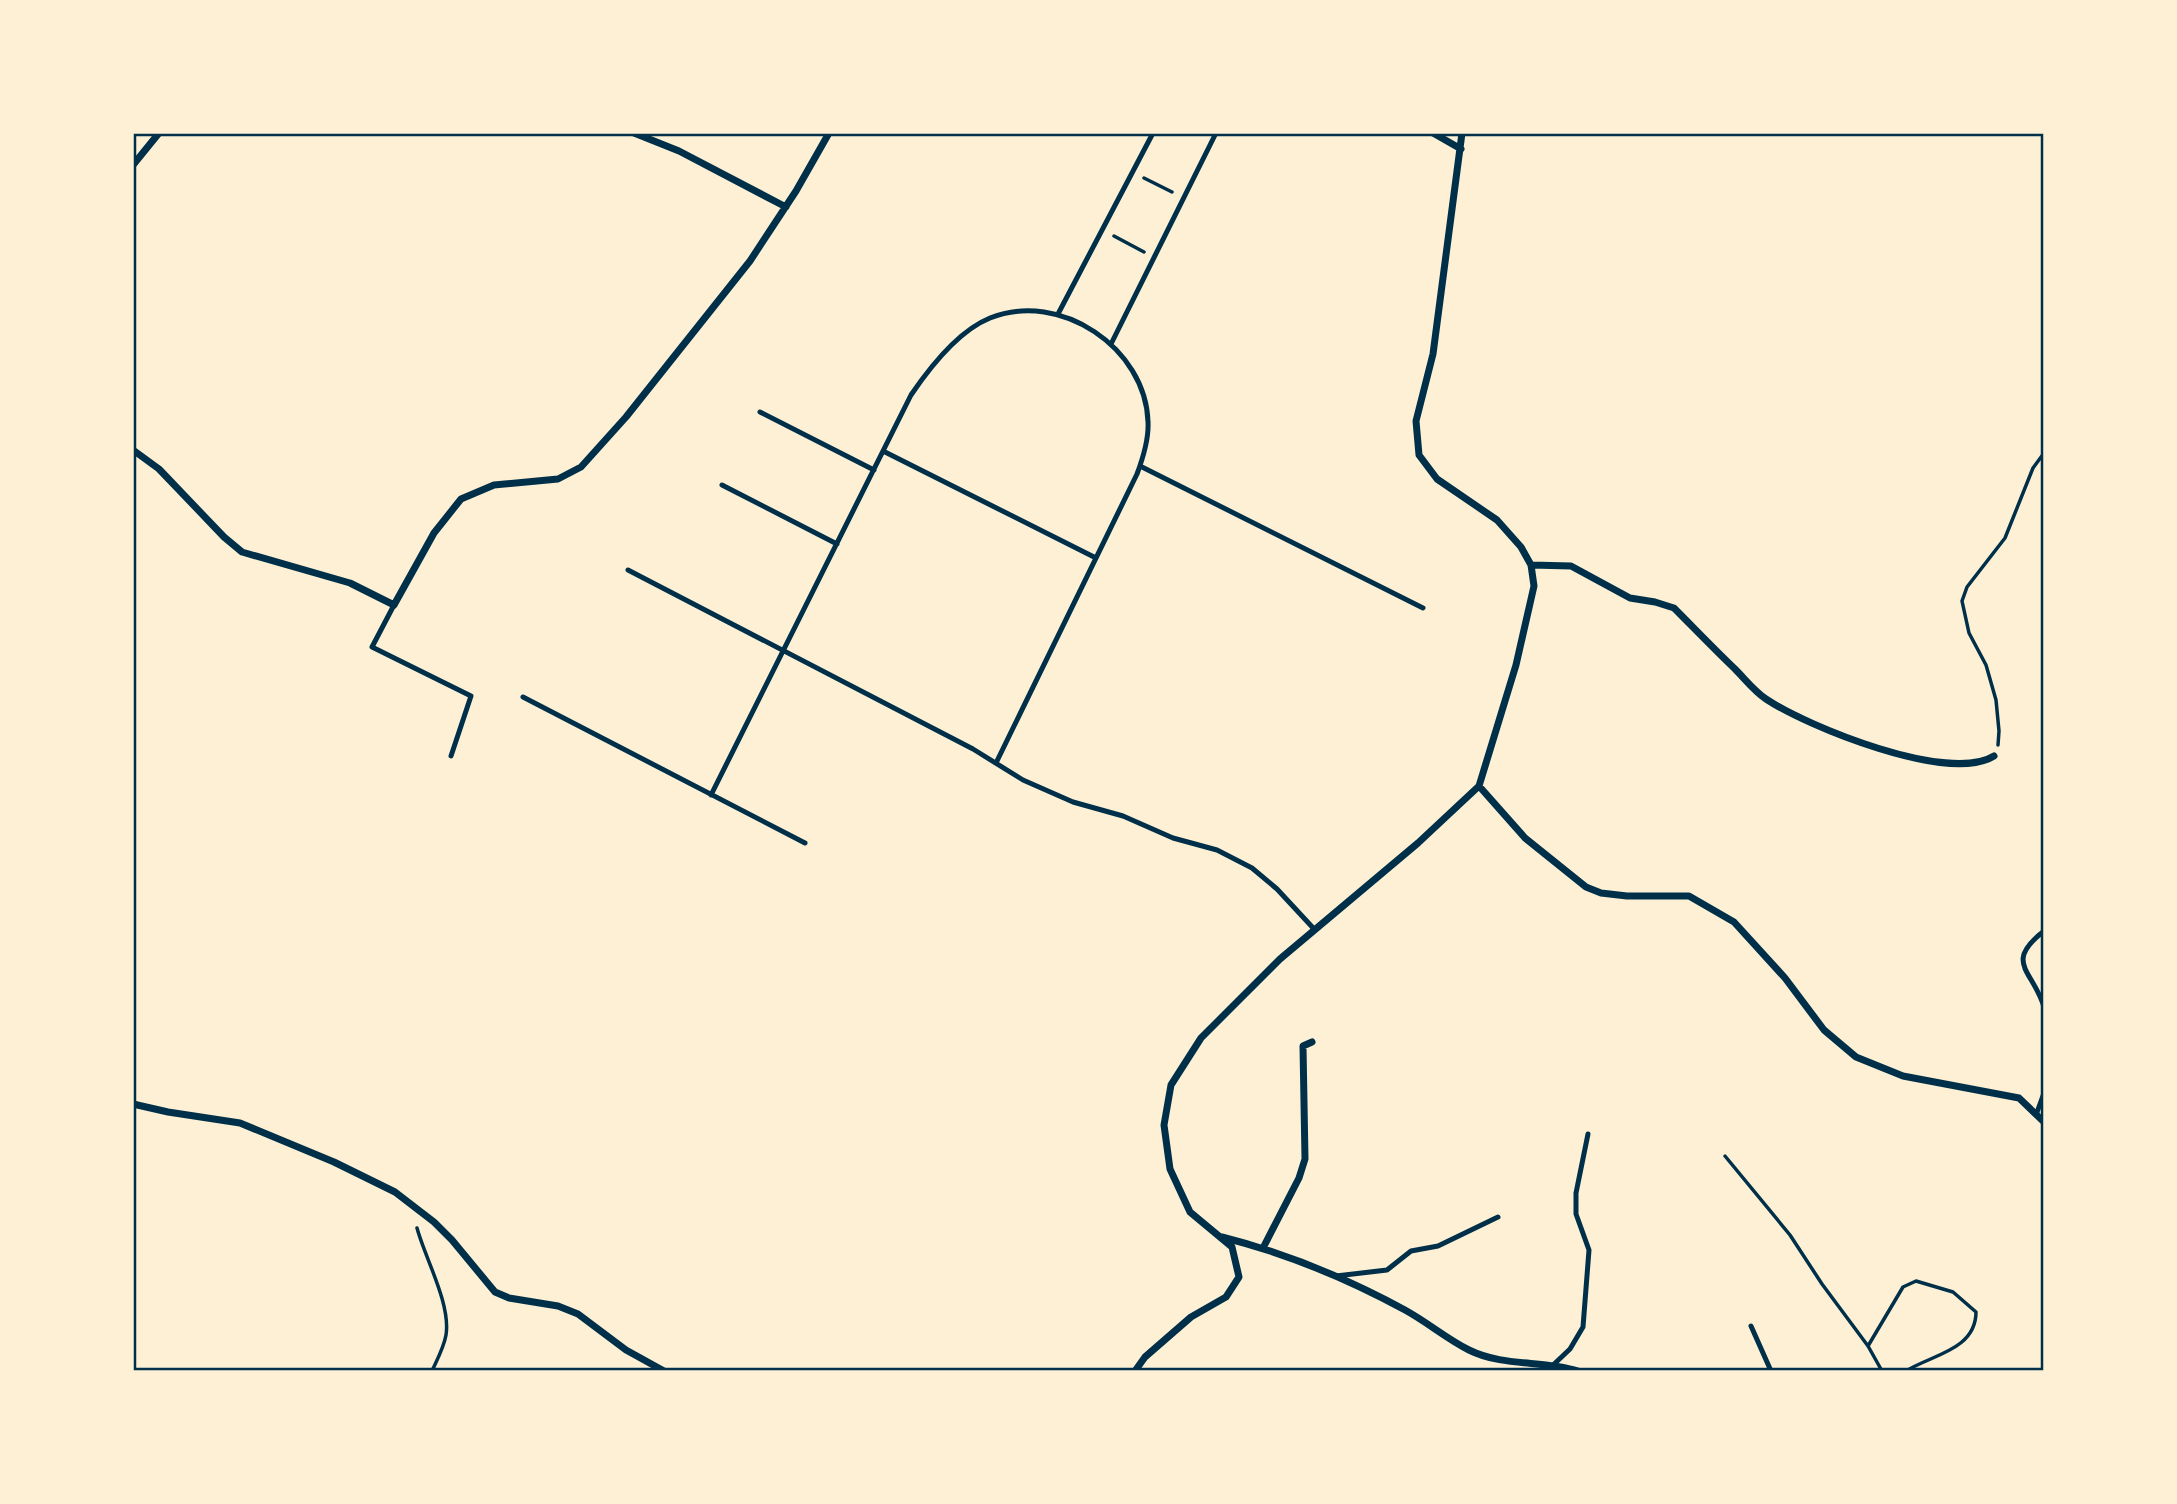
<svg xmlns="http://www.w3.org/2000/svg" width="2177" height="1504" font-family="'DejaVu Sans',sans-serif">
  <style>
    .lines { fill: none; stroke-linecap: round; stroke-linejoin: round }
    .path { stroke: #003049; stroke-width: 3.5 }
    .service { stroke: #003049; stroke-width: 5 }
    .minor { stroke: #003049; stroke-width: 7 }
    .neatline { fill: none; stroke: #003049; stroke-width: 2.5 }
  </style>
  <rect width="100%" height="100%" fill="#fdf0d5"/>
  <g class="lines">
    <path class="path" d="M1144 178 1172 192
      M1114 236 1144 252
      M1998 745 1999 731 1996 700 1986 665 1969 633 1962 601 1967 587 2005 538 2033 468 2044 453
      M1725 1156 1790 1235 1822 1284 1868 1346 1882 1371
      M417 1228C425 1258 451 1304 446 1335 444 1347 437 1360 432 1371
      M1868 1346 1903 1287 1916 1281 1953 1292 1976 1312C1976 1350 1931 1355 1906 1371"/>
    <path class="service" d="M1058 314 1153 133
      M1111 344 1216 133
      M760 412 874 470
      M883 451 1096 558
      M1140 466 1423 608
      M722 485 837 544
      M628 570 973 749 1023 780 1073 802 1123 816 1173 838 1217 850 1252 868 1277 889 1315 930
      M394 605 372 647 471 696 451 756
      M523 697 805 843
      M711 795 911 395C930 367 958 331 990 318 1060 290 1146 348 1148 422 1149 440 1143 458 1137 474L996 763
      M2044 931C2003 963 2033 970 2044 1007
      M2036 1115 2044 1093
      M1336 1276 1387 1270 1411 1251 1438 1246 1498 1217
      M1751 1326 1771 1371
      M1551 1367 1570 1349 1583 1327 1589 1250 1576 1214V1193L1588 1134"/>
    <path class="minor" d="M634 133 679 151 786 207
      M1433 133 1461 149
      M133 165 159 133
      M133 450 159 469 224 537 242 552 350 583 394 605 434 533 461 499 494 485 558 479 581 467 626 417 750 261 796 191 829 133
      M1531 565 1571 566 1630 598 1655 602 1674 608C1694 628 1714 649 1735 669 1745 679 1754 691 1766 699 1808 727 1949 784 1994 756
      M1479 786 1525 838 1586 887 1601 893 1627 896H1689L1734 922 1785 978 1824 1030 1856 1057 1903 1076 2019 1098 2044 1122
      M133 1104 168 1112 240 1123 334 1162 395 1192 434 1222 452 1240 495 1292 509 1298 558 1306 578 1314 626 1350 664 1371
      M1222 1237C1285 1253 1348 1279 1405 1310 1427 1322 1447 1339 1469 1350 1503 1367 1543 1360 1578 1371
      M1263 1248 1299 1178 1305 1159 1303 1046 1312 1042
      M1135 1371 1145 1357 1191 1317 1226 1297 1239 1277 1232 1247 1190 1212 1170 1169 1164 1125 1171 1085 1201 1038 1280 959 1418 843 1479 786 1516 665 1534 586 1531 565 1521 547 1497 520 1437 479 1419 455 1416 421 1433 354 1462 133"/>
  </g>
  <rect width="2177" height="1504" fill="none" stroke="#fdf0d5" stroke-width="270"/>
  <rect x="135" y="135" width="1907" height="1234" class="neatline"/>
</svg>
